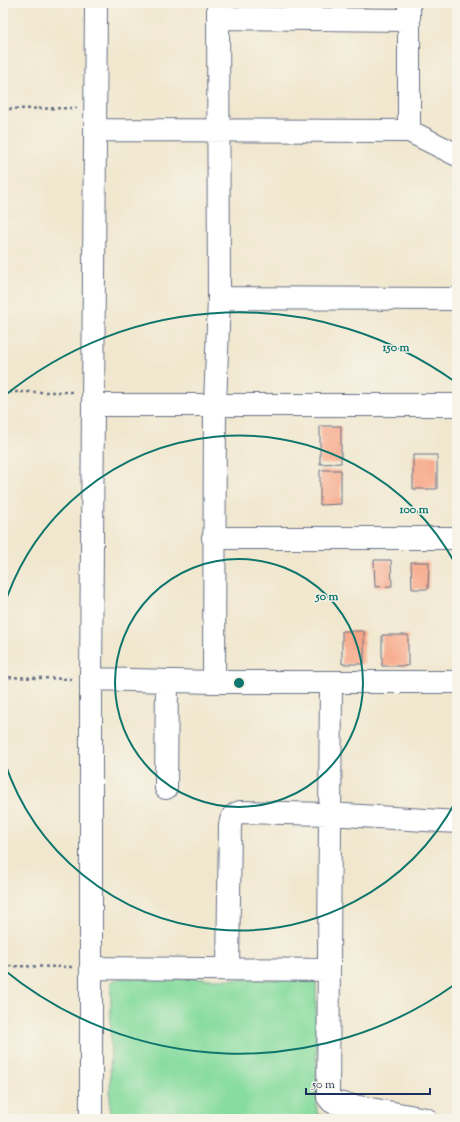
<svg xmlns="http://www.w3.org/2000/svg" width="460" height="1122" font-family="'Sorts Mill Goudy',serif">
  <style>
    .green { fill: #87dc9f; stroke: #51867e }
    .building { fill: #f7a484 }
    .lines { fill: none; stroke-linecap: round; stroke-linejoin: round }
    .minor-casing { stroke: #666f85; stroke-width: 24 }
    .path { stroke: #666f85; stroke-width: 2.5; stroke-dasharray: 3 3; stroke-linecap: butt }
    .minor { stroke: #fff; stroke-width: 22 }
    .ring { fill: none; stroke: #0f766e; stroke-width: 2 }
    .centre { fill: #0f766e; stroke: #f7f3e8; stroke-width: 2 }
    .ring-label { font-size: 12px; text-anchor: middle; font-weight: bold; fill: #0f766e; stroke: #f7f3e8; stroke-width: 3; stroke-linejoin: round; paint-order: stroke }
  </style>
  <rect width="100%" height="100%" fill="#f7f3e8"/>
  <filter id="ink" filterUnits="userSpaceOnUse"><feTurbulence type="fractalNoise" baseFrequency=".025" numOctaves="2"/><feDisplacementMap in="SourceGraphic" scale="8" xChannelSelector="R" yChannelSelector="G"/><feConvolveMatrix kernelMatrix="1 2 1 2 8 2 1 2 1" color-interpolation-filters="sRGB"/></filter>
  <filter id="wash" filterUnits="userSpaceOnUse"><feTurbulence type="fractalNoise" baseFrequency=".012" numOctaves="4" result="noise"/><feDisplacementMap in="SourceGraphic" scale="16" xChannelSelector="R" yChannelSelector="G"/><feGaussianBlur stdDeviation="0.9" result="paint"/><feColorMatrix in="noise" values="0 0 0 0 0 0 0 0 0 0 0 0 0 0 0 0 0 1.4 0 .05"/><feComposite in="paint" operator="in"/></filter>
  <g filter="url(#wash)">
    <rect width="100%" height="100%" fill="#f0e7ce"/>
    <path class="green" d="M120 978 316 980 317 1114 345 1119H110L111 982Z"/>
    <g id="blocks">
      <path class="building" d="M320 426H341V463L320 464Z
        M413 455H437V489H413Z
        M320 470H341V504L320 505Z
        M374 560H391L392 586 375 587Z
        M411 562H429L428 589H412Z
        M342 631H364V664H342Z
        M382 635H408V666H382Z"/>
    </g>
  </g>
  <g filter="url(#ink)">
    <use href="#blocks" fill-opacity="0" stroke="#666f85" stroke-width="1"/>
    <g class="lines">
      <g class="minor-casing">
        <path id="minor" d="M409 3V131
          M218 18 408 20
          M96 130 409 131 457 155
          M219 298 457 299
          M94 405H457
          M213 538H457
          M91 679 214 682H457
          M214 682 215 405 219 298 218 3
          M331 682 328 1097 332 1102 426 1119
          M166 788 167 681
          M91 968 328 970
          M228 968 230 826C231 818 232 815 240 812L329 814 457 822
          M91 1119V679L96 3"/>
      </g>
      <path class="path" d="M3 109 77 108
        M3 392H75
        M3 677 73 679
        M3 966 73 967"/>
      <use href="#minor" class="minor"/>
    </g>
  </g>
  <g class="ring">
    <circle cx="239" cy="683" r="124"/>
    <path d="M456 801A247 247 0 0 1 3 757M3 609A247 247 0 0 1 456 565"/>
    <path d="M454 985A371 371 0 0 1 3 969M3 397A371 371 0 0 1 454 381"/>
  </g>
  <circle cx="239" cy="683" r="6" class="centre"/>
  <g class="ring-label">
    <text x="396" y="351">150 m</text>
    <text x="414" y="513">100 m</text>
    <text x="327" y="600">50 m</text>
  </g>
  <rect width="460" height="1122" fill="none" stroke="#f7f3e8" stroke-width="16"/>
  <path d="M306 1088v6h124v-6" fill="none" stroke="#1b2f5e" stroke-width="2"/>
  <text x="312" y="1088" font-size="12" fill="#1b2f5e" stroke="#f7f3e8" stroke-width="3" paint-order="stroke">50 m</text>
</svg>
